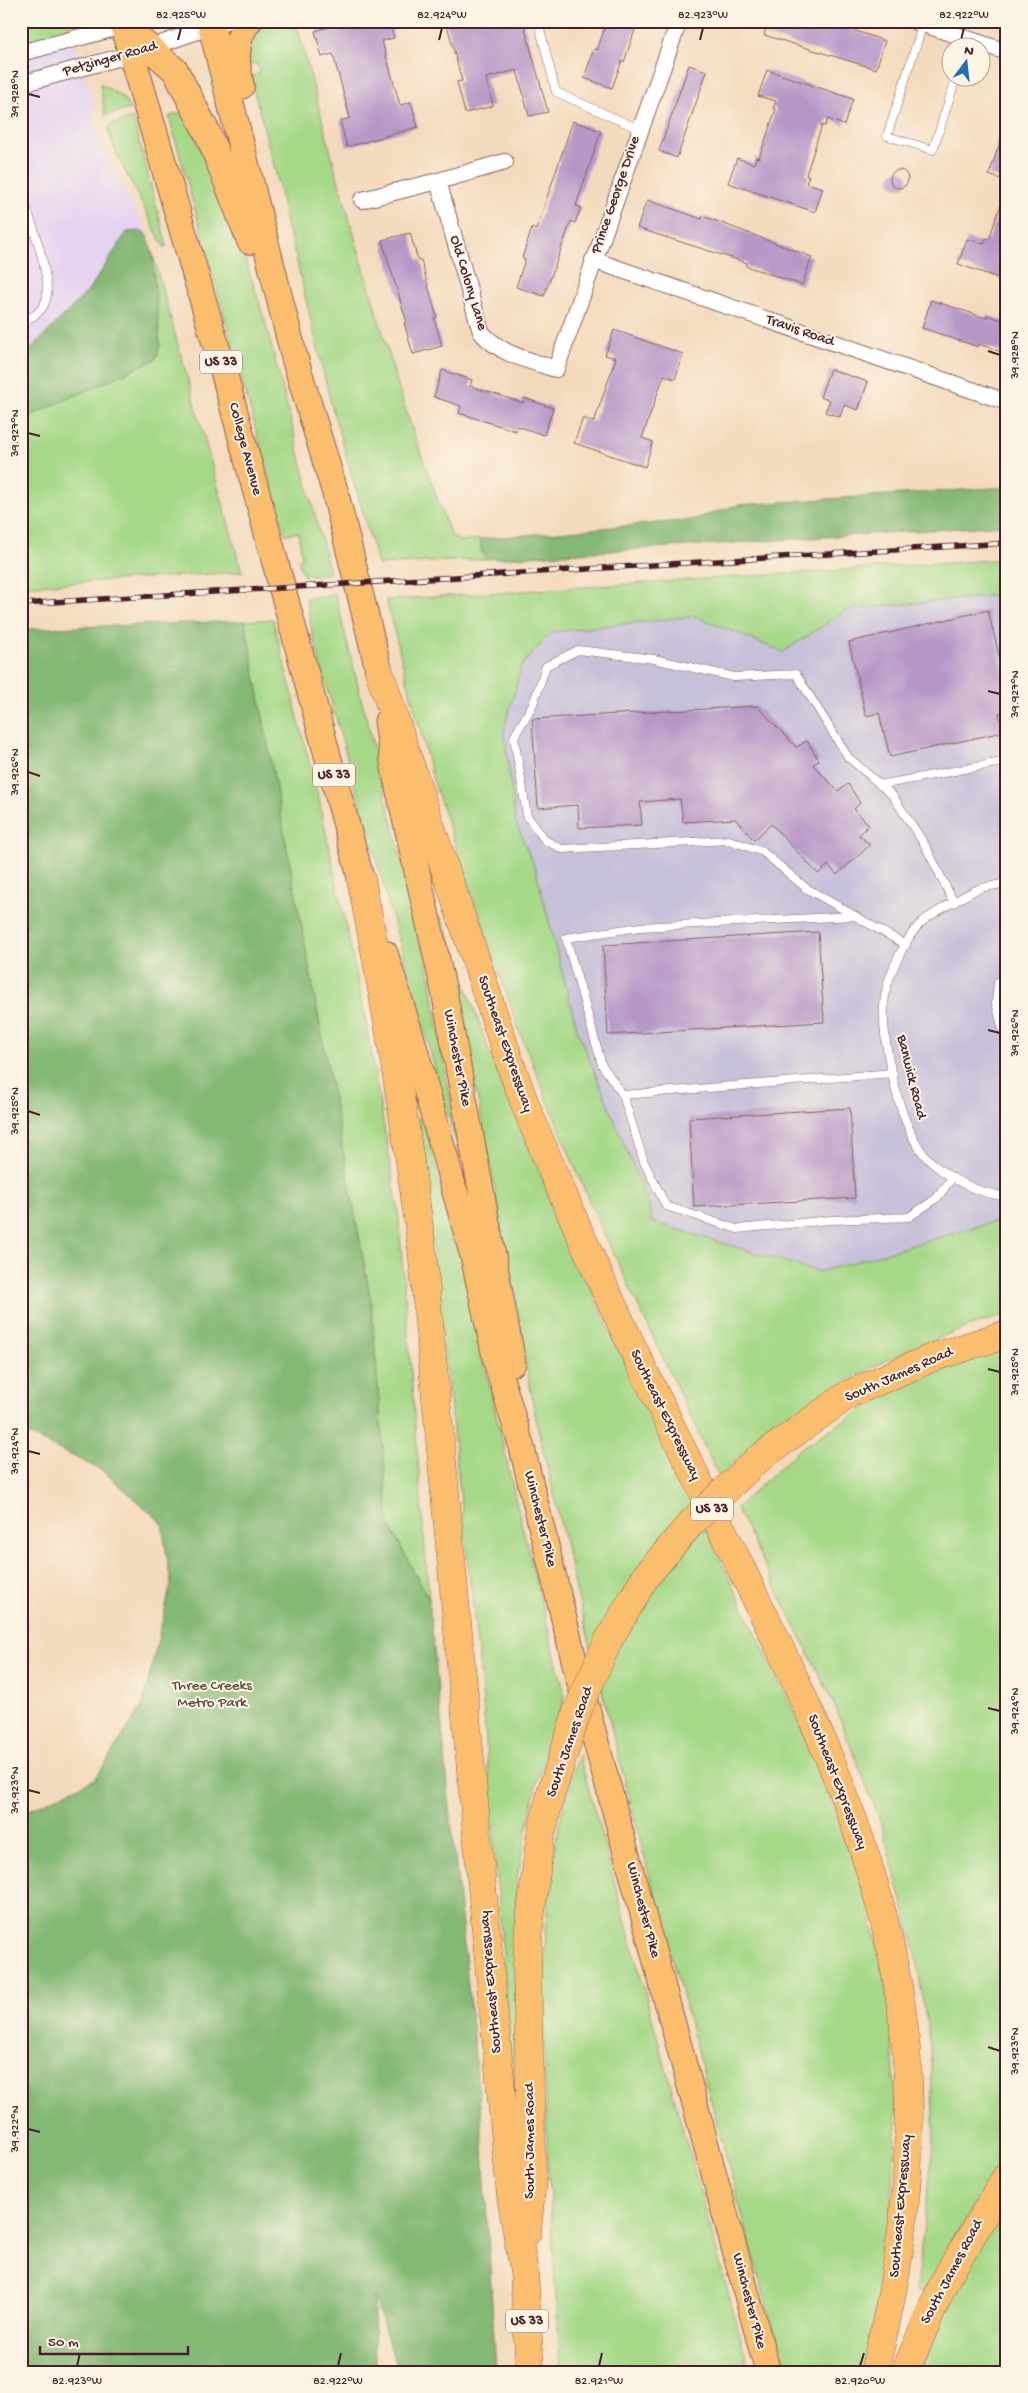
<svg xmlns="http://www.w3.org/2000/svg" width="1028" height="2393" font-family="'Gochi Hand',sans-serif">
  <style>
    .built { fill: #e5d3f1 }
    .industrial { fill: #c7c0d9 }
    .green { fill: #a5d887; stroke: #787c59 }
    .forest { fill: #84b874; stroke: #676c50 }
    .building { fill: #b698c7 }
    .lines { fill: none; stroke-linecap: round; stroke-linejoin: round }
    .service-casing { stroke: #86605e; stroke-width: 9 }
    .minor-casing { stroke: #86605e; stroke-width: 18 }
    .primary-casing { stroke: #86605e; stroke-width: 27 }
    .trunk-casing { stroke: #86605e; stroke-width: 28 }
    .motorway-casing { stroke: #86605e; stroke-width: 29 }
    .service { stroke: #fff; stroke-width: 8 }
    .minor { stroke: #fff; stroke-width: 16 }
    .primary { stroke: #fbbe6e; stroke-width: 25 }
    .trunk { stroke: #fbbe6e; stroke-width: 26 }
    .motorway { stroke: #fbbe6e; stroke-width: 28 }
    .rail-casing { stroke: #4a1f2b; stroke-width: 5.5 }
    .rail { stroke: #fcf5e5; stroke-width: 4; stroke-dasharray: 11; stroke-linecap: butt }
    .motorway-bridge-casing { stroke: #86605e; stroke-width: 29; stroke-linecap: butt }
    .motorway-bridge { stroke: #fbbe6e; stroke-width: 28 }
    .ticks { fill: none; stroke: #4a1f2b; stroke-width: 2 }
    .labels { text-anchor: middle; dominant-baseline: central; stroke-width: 4; stroke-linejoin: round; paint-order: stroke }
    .shield { fill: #fcf5e5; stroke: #7f5f63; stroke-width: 1 }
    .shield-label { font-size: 14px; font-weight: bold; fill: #4a1f2b }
    .street-label { font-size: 15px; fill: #4a1f2b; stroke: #fcf5e5 }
    .park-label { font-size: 15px; fill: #614d42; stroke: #fcf5e5 }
    .neatline { fill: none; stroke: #4a1f2b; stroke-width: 2 }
    .ticks-label { font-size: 12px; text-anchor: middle; fill: #4a1f2b }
  </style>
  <rect width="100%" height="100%" fill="#fcf5e5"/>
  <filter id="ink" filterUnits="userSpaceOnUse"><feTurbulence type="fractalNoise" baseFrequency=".02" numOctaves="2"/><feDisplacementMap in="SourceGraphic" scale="10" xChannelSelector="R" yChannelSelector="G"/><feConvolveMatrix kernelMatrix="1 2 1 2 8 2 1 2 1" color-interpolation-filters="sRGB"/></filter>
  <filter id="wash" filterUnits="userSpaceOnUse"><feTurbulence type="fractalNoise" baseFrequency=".0096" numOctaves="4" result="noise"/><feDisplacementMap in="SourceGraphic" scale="20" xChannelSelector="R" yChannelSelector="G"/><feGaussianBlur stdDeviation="1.12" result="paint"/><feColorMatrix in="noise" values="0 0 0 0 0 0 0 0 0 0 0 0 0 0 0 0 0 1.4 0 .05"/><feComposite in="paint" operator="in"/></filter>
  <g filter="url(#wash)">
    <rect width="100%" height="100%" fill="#f4dabd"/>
    <path class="built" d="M70 29 93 99 96 127 106 155 147 234 139 231 127 233 89 290 21 359V44Z"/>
    <path class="industrial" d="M1007 594V1218L819 1272 652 1222 646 1200 577 1029 536 871 515 820 504 729 522 665 551 632 696 616 783 652 846 610Z"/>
    <path class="green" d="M21 21H68L70 29 21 44Z
      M259 21H296L337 176 404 406 450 534 459 541 481 539V551L487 559 378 565 331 404 292 241 287 229 277 177 250 76 260 73 257 63 246 66 251 34Z
      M100 83 122 97 131 109 105 115Z
      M185 112 244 255 265 321 330 573 304 576 298 561 302 556 298 532 285 535 169 116Z
      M133 118 167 246 164 247 118 157 108 130 111 124Z
      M152 252 242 572 21 586V420L156 359 160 345Z
      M1007 559V594L847 610 783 652 695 616 552 632 522 665 504 729 515 820 536 871 577 1029 647 1200 652 1222 819 1272 1007 1218V1314C902 1347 797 1396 719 1477L588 1199 518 1028 433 780 386 600Z
      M335 594 428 965 462 1164 313 637 306 598Z
      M273 619 319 800 364 1010 398 1209 429 1600 389 1524 371 1301 245 621Z
      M442 917 490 1054 556 1211 615 1342 823 1772 866 1895 890 2005 897 2124 890 2221 871 2342 862 2372H785L647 1867 577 1593 536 1420 479 1104 436 919Z
      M418 1118H423L461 1261 515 1497 565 1696 536 1786 517 1878 514 1978 521 2096H514L481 1679Z
      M1007 1345V2151L975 2204 928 2293 916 2290 934 2141 930 2047 916 1954 880 1820 834 1704 736 1508 801 1448 893 1390Z
      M579 1754 750 2372H561C554 2261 545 2150 544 2038 543 1940 546 1847 579 1754Z
      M1007 2200V2372H919L961 2275Z"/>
    <path class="forest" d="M139 231 147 234 152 252 160 345 156 359 21 420V359L89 290 127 232Z
      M1007 487V525L487 559 481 551V539L691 520 738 505Z
      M245 621 371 1301 389 1524 429 1600 481 2114 496 2372H398L374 2296 375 2372H21V1814L96 1778 143 1704 171 1584 162 1523 103 1471 21 1431V629Z"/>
    <g id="blocks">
      <path class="building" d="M350 21H389L394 38 382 41 400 105 411 102 418 127 347 147 340 121 350 118 333 54 322 57 315 31Z
        M446 21H523L548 112 529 116 517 70 486 78 493 106 465 113 457 82 462 81Z
        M607 21H638L624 62 622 61 612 88 584 78 594 49 597 50Z
        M768 21H827L885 41 876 69 764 35Z
        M689 65 707 71 677 158 659 151Z
        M767 70 853 99 844 125 828 119 825 126 822 125 806 175 809 176 806 183 823 188 815 212 728 183 737 158 754 164 756 157 759 158 768 132 776 109 773 108 776 101 758 96Z
        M573 121 601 131 576 206 581 207 575 223 571 221 544 296 516 287 525 260 522 258 532 228 536 230Z
        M1004 130H1007V181L989 175Z
        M890 179a9 9 0 1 1 18 0a9 9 0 1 1-18 0Z
        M1004 195 1007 196V281L958 264 967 239 984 244 986 238 989 239Z
        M647 200 702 219 703 216 812 257 802 285 746 266 747 263 637 228Z
        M410 233 418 260H421L437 318H434L442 346 413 354 404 323H407L382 240Z
        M931 300 986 318 987 315 1007 322V354L979 344 978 347 922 328Z
        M614 330 683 354 675 379 664 375 642 438 653 442 645 467 574 443 583 418 594 422 616 358 605 355Z
        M830 369 868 382 858 410 844 405 840 417 825 412 830 400 820 397Z
        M442 370 472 380 470 386 523 403 524 398 553 408 544 435 517 426 516 431 459 413 461 406 434 397Z
        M988 610 1007 689V712L999 713 1003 732 890 757 879 713 866 716 849 642Z
        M757 706 796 747 807 741 819 760 813 765 838 791 848 784 860 803 854 809 869 825 859 835 870 845 837 875 828 865 818 874 771 824 754 840 735 819 683 822 680 799 640 802 642 825 579 828 578 805 538 808 532 719Z
        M818 932 824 1022 608 1035 603 945Z
        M850 1108 855 1198 694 1207 689 1118Z"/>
    </g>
  </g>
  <g filter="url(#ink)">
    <use href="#blocks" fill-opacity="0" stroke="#86605e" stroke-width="1"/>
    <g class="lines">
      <g class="service-casing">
        <path id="service" d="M538 21 556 92 639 129
          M923 24 887 136 933 150 956 78
          M21 194C30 216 52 278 46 300 42 312 33 318 21 321
          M880 785 1007 761
          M1007 883C998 885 989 886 981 888 970 892 930 915 922 922 906 936 888 975 885 996 879 1034 898 1117 920 1149 936 1173 978 1195 1007 1196
          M906 945 806 888 763 852 729 840 562 849 545 840 527 816 514 737 533 704 546 666 578 650 654 659 734 677 796 674 848 757 892 795 925 845 954 903
          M1007 979 998 982 996 1003 1007 1045
          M893 1073 623 1095 644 1162 666 1206 737 1229 831 1220 909 1217 937 1198 952 1178
          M623 1095 602 1065 566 938 640 927 854 916"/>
      </g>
      <g class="minor-casing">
        <path id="minor" d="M914 21 1007 52
          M21 53 130 24
          M21 84 132 54 226 21
          M438 181 505 162
          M362 200 438 181 481 332C501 355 528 360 556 369L679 21
          M593 260 1007 402"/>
      </g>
      <g class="primary-casing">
        <path id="primary" d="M387 721 395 774 444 991 513 1363
          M385 953 412 1039 473 1256 496 1361 522 1448 578 1676 768 2372"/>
      </g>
      <g class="trunk-casing">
        <path id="trunk" d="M122 21 224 373 361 879
          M210 21 294 356 335 492 379 671
          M124 26 175 70 209 136 250 241
          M241 86C236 65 233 40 249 21"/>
      </g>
      <g class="motorway-casing">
        <path id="motorway" d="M379 671C410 766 442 860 474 955 491 1004 505 1053 524 1101 540 1143 559 1185 577 1227 627 1340 683 1451 738 1562 809 1706 880 1851 902 2012 918 2133 905 2255 874 2372
          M361 879C386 1002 406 1125 422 1249L511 2196 524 2272 530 2372
          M757 1460 849 1394 931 1358 1007 1334
          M527 2232 532 2179 527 1966 529 1928 540 1839 551 1793
          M905 2372 945 2280 1007 2176"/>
      </g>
      <use href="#service" class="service"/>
      <use href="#minor" class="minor"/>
      <use href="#primary" class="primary"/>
      <use href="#trunk" class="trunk"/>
      <use href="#motorway" class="motorway"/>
      <g class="rail-casing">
        <path id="rail" d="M21 604 1007 543"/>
      </g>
      <use href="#rail" class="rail"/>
      <g class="motorway-bridge-casing">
        <path id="motorway-bridge" d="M551 1793 578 1709 608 1641 646 1576 693 1521 757 1460"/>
      </g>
      <use href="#motorway-bridge" class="motorway-bridge"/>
    </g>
  </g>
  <path class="ticks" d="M178 40 181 28M439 40 442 28M700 40 703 28M961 40 964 28M28 94 40 97M988 351 1000 355M28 433 40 436M988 691 1000 694M28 772 40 776M988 1030 1000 1033M28 1111 40 1115M988 1369 1000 1372M28 1451 40 1454M988 1708 1000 1711M28 1790 40 1793M988 2047 1000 2051M28 2129 40 2132M77 2366 80 2353M338 2366 341 2353M599 2366 602 2353M860 2366 864 2353"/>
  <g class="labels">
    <g class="shield">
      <rect x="200" y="350.5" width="42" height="23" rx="4"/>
      <rect x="313" y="763.5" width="42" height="23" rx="4"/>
      <rect x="691" y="1497.5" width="42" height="23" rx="4"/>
      <rect x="506" y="2309.5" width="42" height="23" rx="4"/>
    </g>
    <g class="shield-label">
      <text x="221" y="362">US 33</text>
      <text x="334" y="775">US 33</text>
      <text x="712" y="1509">US 33</text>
      <text x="527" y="2321">US 33</text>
    </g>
    <g class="street-label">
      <text transform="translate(110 59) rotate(-16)">Petzinger Road</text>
      <text transform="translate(616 195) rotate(-71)">Prince George Drive</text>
      <text transform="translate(468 283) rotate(73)">Old Colony Lane</text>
      <text transform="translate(800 331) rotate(19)">Travis Road</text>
      <text transform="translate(245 449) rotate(75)">College Avenue</text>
      <text transform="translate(505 1044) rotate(71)">Southeast Expressway</text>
      <text transform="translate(457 1058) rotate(79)">Winchester Pike</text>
      <text transform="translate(911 1077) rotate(76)">Banwick Road</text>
      <text transform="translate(899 1375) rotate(-24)">South James Road</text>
      <text transform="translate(665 1415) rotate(64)">Southeast Expressway</text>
      <text transform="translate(540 1519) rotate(76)">Winchester Pike</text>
      <text transform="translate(570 1742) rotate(-71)">South James Road</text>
      <text transform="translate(837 1782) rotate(69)">Southeast Expressway</text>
      <text transform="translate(643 1910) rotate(75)">Winchester Pike</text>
      <text transform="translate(491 1982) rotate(-95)">Southeast Expressway</text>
      <text transform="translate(530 2141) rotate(-90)">South James Road</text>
      <text transform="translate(901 2206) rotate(-85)">Southeast Expressway</text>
      <text transform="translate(952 2272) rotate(-62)">South James Road</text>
      <text transform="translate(749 2301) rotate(75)">Winchester Pike</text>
    </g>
    <g class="park-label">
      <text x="212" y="1686">Three Creeks<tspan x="212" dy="17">Metro Park</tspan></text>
    </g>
  </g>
  <rect width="1028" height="2393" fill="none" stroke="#fcf5e5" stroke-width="55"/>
  <g transform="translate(966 62) rotate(15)"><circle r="24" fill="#fcf5e5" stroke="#b59f9b"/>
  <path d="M0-4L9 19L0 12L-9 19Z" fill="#1f6fb2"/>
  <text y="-8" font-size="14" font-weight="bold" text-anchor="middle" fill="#4a1f2b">N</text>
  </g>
  <path d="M40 2346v8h148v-8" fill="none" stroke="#4a1f2b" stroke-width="2.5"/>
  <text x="48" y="2346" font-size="15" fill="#4a1f2b" stroke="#fcf5e5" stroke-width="4" paint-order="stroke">50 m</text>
  <rect x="28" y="28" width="972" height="2338" class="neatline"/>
  <g class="ticks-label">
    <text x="181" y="18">82.925°W</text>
    <text x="442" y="18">82.924°W</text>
    <text x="703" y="18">82.923°W</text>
    <text x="964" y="18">82.922°W</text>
    <text transform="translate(14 94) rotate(-90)" y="4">39.928°N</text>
    <text transform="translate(1014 355) rotate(-90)" y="4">39.928°N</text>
    <text transform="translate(14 433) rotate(-90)" y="4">39.927°N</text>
    <text transform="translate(1014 694) rotate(-90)" y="4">39.927°N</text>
    <text transform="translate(14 772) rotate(-90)" y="4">39.926°N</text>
    <text transform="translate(1014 1033) rotate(-90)" y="4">39.926°N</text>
    <text transform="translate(14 1111) rotate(-90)" y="4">39.925°N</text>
    <text transform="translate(1014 1372) rotate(-90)" y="4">39.925°N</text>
    <text transform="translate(14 1451) rotate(-90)" y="4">39.924°N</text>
    <text transform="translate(1014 1711) rotate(-90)" y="4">39.924°N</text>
    <text transform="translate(14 1790) rotate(-90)" y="4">39.923°N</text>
    <text transform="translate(1014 2051) rotate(-90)" y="4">39.923°N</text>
    <text transform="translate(14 2129) rotate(-90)" y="4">39.922°N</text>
    <text x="77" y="2384">82.923°W</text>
    <text x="338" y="2384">82.922°W</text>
    <text x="599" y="2384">82.921°W</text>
    <text x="860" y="2384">82.920°W</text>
  </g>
</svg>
